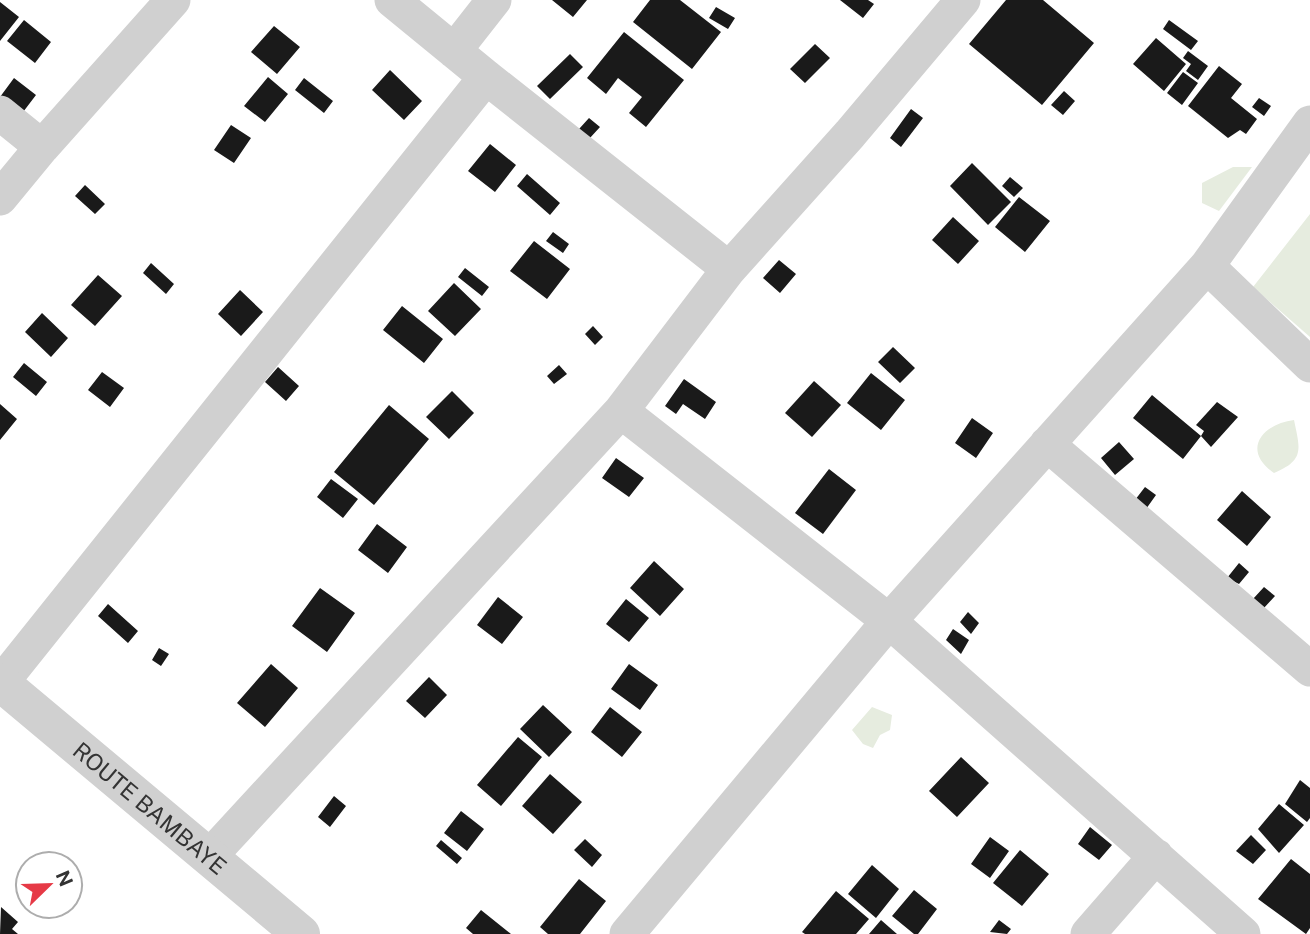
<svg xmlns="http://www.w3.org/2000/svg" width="1310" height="934" font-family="'Public Sans',sans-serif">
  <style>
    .green { fill: #e6ecdf }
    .building { fill: #1a1a1a }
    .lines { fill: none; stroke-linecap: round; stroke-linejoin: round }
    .minor { stroke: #d0d0d0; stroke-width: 35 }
    .tertiary { stroke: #d0d0d0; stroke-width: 38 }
    .labels { text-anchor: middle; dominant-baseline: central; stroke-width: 7; stroke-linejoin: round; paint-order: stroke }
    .street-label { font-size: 23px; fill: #333; stroke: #fff }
  </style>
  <rect width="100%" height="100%" fill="#fff"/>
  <path class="green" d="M1233 167H1252L1219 211 1202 203V183Z
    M1310 214V337L1253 287Z
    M1294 420C1300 449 1305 460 1274 473 1241 450 1262 424 1294 420Z
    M872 707 892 715 890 730 880 735 873 748 863 744 852 730Z"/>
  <path class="building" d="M552 0H587L573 17Z
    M650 0H680L721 32 692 69 633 22Z
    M840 0H868L874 4 863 18Z
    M1006 0H1043L1094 43 1042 105 969 44Z
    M0 2 19 17 0 41Z
    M716 7 735 18 728 29 709 18Z
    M24 20 51 42 35 63 7 41Z
    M1169 20 1198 41 1191 50 1163 29Z
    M274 26 300 47 277 74 251 52Z
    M624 32 684 80 646 127 629 113 642 97 618 78 606 94 587 78Z
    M1156 38 1186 64 1164 91 1133 64Z
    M815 44 830 58 805 83 790 69Z
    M1188 51 1208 66 1198 80 1186 71 1191 64 1183 58Z
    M570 54 583 67 550 99 537 86Z
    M1219 66 1242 84 1231 98 1257 119 1246 134 1240 130 1228 138 1188 106Z
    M390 70 422 101 404 120 372 90Z
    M1183 72 1198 83 1182 105 1167 93Z
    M268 77 288 94 265 122 244 106Z
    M14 78 36 95 17 120 0 97Z
    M304 78 333 101 324 113 295 90Z
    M1064 91 1075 101 1063 115 1051 105Z
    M1259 98 1271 106 1264 116 1252 107Z
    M911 109 923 118 901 147 890 138Z
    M589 118 600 127 589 139 579 129Z
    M231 125 251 138 234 163 214 150Z
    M490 144 516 165 495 192 468 171Z
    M972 163 1011 202 988 225 950 186Z
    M527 174 560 203 550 215 517 186Z
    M1010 177 1023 188 1014 197 1002 186Z
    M85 185 105 204 95 214 75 196Z
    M1019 197 1050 221 1025 252 995 227Z
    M953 217 979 241 958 264 932 240Z
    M553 232 569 244 563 253 546 241Z
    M534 241 570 269 547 299 510 271Z
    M779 260 796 274 780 293 763 278Z
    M151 263 174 284 166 294 143 273Z
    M465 268 489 287 482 296 458 277Z
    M98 275 122 296 95 326 71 305Z
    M454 283 481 309 455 336 428 311Z
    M240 290 263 312 241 336 218 314Z
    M402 306 443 339 424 363 383 330Z
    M42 313 68 338 51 357 25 332Z
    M593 326 603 337 595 345 585 334Z
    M893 347 915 368 900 383 878 362Z
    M24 363 47 382 36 396 13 377Z
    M559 365 567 374 554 384 547 376Z
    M278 367 299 386 286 401 265 382Z
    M102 372 124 388 110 407 88 390Z
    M871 373 905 400 881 430 847 403Z
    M684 379 716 402 705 419 683 404 676 414 665 406Z
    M814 381 841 405 812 437 785 413Z
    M452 391 474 413 449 439 426 417Z
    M1152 395 1201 436 1183 459 1133 418Z
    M1217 402 1238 417 1211 447 1201 436 1204 431 1196 425Z
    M0 404 17 419 0 440Z
    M389 405 429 439 374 505 334 472Z
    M972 418 993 433 976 458 955 443Z
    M1119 442 1134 459 1115 475 1101 458Z
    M616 458 644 478 629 497 602 478Z
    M829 469 856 490 823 534 795 513Z
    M331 479 358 499 343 518 317 497Z
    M1145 487 1156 495 1146 509 1135 500Z
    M1242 491 1271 517 1247 546 1217 520Z
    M377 524 407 547 388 573 358 550Z
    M654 561 684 589 660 616 630 588Z
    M1239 563 1249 572 1239 584 1227 578Z
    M1264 587 1275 596 1263 609 1253 599Z
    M320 588 355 613 327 652 292 626Z
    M498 597 523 617 502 644 477 625Z
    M626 599 649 618 629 642 606 624Z
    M108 604 138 631 128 643 98 616Z
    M968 612 979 623 971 634 960 622Z
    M953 629 969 640 961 654 946 640Z
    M159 648 169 654 161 666 152 660Z
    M271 664 298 688 265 727 237 703Z
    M629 664 658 685 640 710 611 689Z
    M429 677 447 695 425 718 406 701Z
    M543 705 572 732 549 757 520 729Z
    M610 707 642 732 622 757 591 732Z
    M518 737 542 757 501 806 477 785Z
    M961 757 989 783 957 817 929 791Z
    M550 774 582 802 553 834 522 806Z
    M1300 780 1310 788V818L1307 822 1285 804Z
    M334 796 346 806 330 827 318 817Z
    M1279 804 1304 825 1279 853 1258 829Z
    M461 811 484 829 467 851 444 833Z
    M1090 827 1112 845 1099 860 1078 844Z
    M1251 835 1266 850 1253 864 1236 851Z
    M990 837 1009 851 990 878 971 864Z
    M585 839 602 855 592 867 574 850Z
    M441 840 462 858 457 864 436 846Z
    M1020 850 1049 874 1022 906 993 883Z
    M1291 859 1310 874V928L1306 934 1258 899Z
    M872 865 899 889 876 918 848 894Z
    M579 879 606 901 580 934H548L540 927Z
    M914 890 937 909 918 934H914L892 916Z
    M836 891 869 919 856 934H805L802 932Z
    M1 907 18 922 12 929 18 934H0Z
    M481 910 511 934H473L466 928Z
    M881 920 897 934H869Z
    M999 920 1011 929 1007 934 990 932Z"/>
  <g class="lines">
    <path class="minor" d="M392 0 486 77 729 269
      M454 51 494 0
      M0 113 42 147
      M0 198 42 147 173 0
      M1207 266 1310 365
      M621 411 889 621 1243 934
      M1047 444 1310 669
      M1 683 486 77
      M209 857 621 411 729 269 850 134 963 0
      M627 934 889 621 1207 266 1310 123
      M1088 934 1156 856"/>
    <path class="tertiary" id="s1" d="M0 682 301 934"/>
  </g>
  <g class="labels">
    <g class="street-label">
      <text stroke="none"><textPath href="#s1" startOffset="196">ROUTE BAMBAYE</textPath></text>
    </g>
  </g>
  <g transform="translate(49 885) rotate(67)"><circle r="33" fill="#ffffff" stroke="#adadad" stroke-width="2"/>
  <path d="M0-5L12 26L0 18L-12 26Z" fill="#e63946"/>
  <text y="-10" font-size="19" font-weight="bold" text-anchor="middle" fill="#333333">N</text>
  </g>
</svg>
